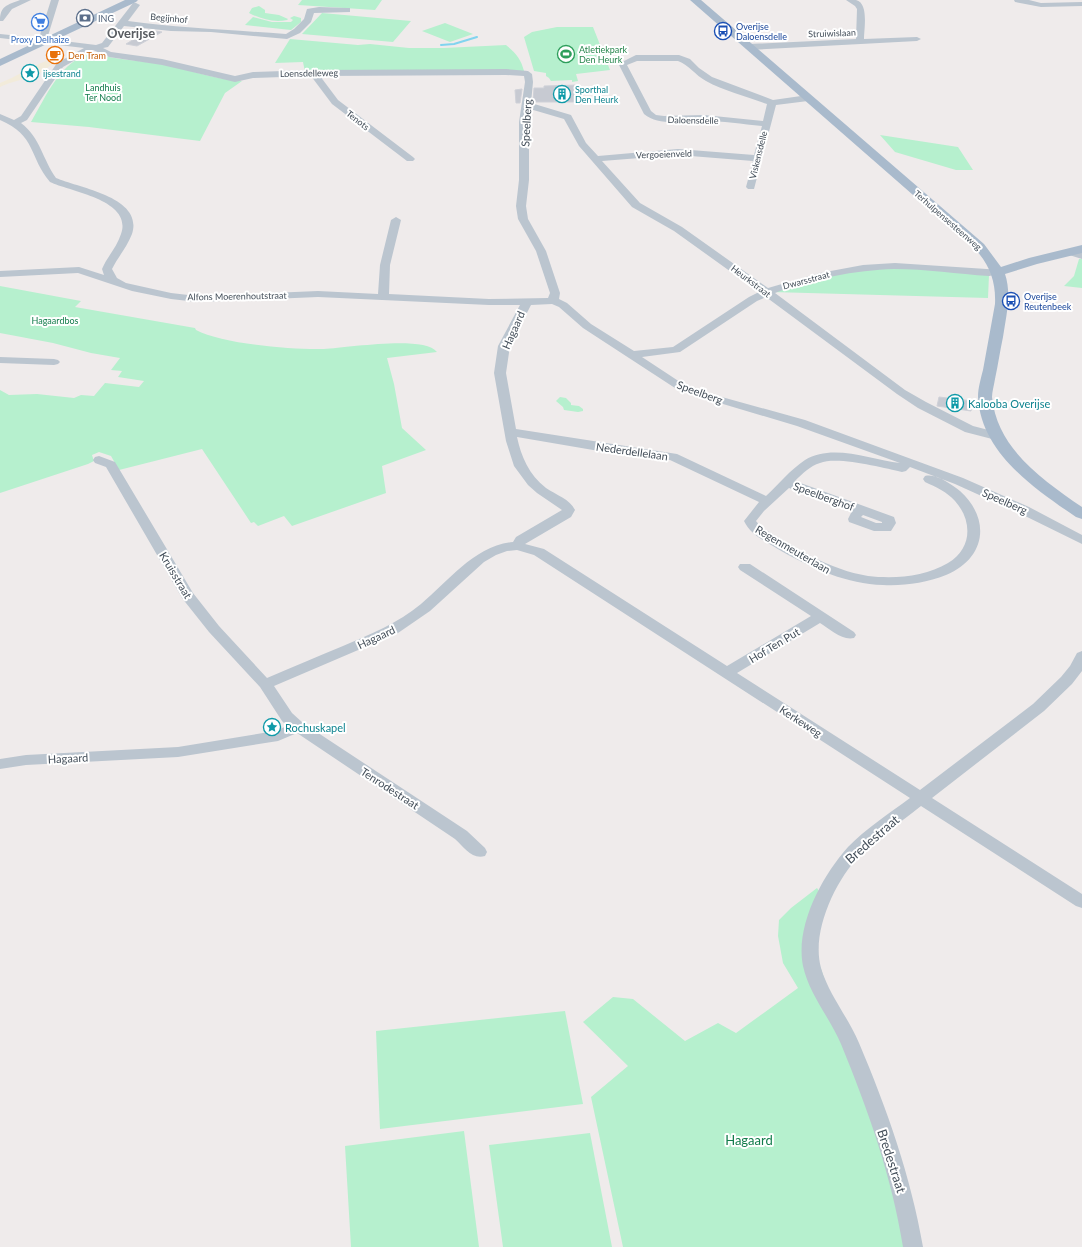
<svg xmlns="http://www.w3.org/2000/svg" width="1082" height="1247" font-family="Lato,sans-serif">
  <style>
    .green { fill: #b6f0ce }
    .sand { fill: #f2ebda }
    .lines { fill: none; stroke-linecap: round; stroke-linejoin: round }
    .stream { stroke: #81d4ef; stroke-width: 2 }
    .building { fill: #c7cad2; stroke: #cfd1d8 }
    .minor { fill: #bbc5cf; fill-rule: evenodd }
    .major { fill: #a9bacc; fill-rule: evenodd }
    .labels { text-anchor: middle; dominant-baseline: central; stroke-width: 4; stroke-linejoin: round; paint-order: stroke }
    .far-service-label { font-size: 9px; fill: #4e5e75; stroke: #fff; text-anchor: start }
    .far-street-label { font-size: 9px; fill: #434e59; stroke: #fff }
    .far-transit-label { font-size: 9px; fill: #164399; stroke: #fff; text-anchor: start }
    .far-shop-label { font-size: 9px; fill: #366cbe; stroke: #fff }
    .far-leisure-label { font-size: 9px; fill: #27864d; stroke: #fff; text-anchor: start }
    .far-food-label { font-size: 9px; fill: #c56008; stroke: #fff; text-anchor: start }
    .far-culture-label { font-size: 9px; fill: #0d838f; stroke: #fff; text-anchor: start }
    .far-park-label { font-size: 9px; fill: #127c4b; stroke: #fff }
    .street-label { font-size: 11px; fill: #434e59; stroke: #fff }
    .culture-label { font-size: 11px; fill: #0d838f; stroke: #fff; text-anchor: start }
    .far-district-label { font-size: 13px; font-weight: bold; fill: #585c61; stroke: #fff }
    .near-street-label { font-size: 13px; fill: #434e59; stroke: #fff }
    .near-park-label { font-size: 13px; fill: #127c4b; stroke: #fff }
  </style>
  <rect width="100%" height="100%" fill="#efebeb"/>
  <path class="green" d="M302 0H382L375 10 298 5Z
    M259 6 265 10V13L279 15 288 19 287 20C274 23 261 19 249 13L252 8Z
    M322 13 411 21 393 42 302 34Z
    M294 16 301 18V22L291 30 245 25 253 17 272 22H291L293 20 290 18Z
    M445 23 473 34 450 42 422 31Z
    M557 27H593L610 70 576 74 578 81 572 82V80L551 81 549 78 546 76V73L534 71 524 37 532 32Z
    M290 39 358 45 370 44 409 48H444L506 45C516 53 521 59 524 71L305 72 303 62 275 63Z
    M93 52C115 61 142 60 166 65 191 70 216 80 242 81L225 93 200 141 89 127 31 122C47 95 60 61 93 52Z
    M880 135 958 147 973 170H956L895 152Z
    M1079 259H1082V288L1064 286 1074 276Z
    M901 267 989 275 988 298 772 292 776 290 855 270Z
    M0 286 81 301 75 307 195 328 196 330C222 344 293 350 324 349 347 348 424 335 437 352L387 358 394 384 402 428 426 450 382 466 386 493 292 526 284 516 258 526 254 522 251 523 202 449 119 470 111 456 99 452 92 455 94 461 88 464 0 493V390L9 395 37 394 74 398 81 395 94 396 105 383 139 387 144 381 118 377 122 371 111 370 120 358 91 353 53 343 0 333Z
    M560 397 566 398 571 403V405L579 406 583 409V411L578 412 564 410 563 407 556 401Z
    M817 888 821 894 808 932 876 1126 907 1247H623L591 1097 628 1066 583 1022 613 997 633 999 685 1041 718 1023 736 1033 798 988 783 963 778 936 779 920 791 908Z
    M565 1011 583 1104 380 1129 376 1031Z
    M464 1131 479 1247H351L345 1146Z
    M590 1133 612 1247H503L489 1145Z"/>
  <path class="sand" d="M46 61 52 64C38 78 17 79 0 87V83C16 77 30 67 46 61Z"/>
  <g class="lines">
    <path class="stream" d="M441 45 454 44 477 37"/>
  </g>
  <path class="building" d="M149 30 162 32 137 46 126 44Z
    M578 85 581 102H533L534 88H544V86Z
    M522 89 520 103H516L515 90Z
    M939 397 973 401 971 411 937 406Z"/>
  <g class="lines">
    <path class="minor" d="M20 0H31L12 9 3 21H0C0 6 7 5 20 0Z
      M51 0H59L47 39 96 45 102 43 133 3H136L140 5 128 21C180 28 233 30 286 34L294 29 304 19 307 9 319 7 347 8H350V12L314 13 311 22 300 33 287 39 211 32 171 31 124 26 108 47 103 48 111 52 162 59 235 76 253 72 313 70 506 69 528 71 532 74 533 82 531 103 571 115 586 143 598 156 678 149 754 155 762 126C742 124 723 121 703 121 684 120 660 127 644 114L619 65 620 63 636 55H679L690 59 699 68 712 77 773 100 808 95 812 98 808 101 776 105 754 189H748L746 187 753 161 678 155 602 161 640 203 682 227 768 288 820 273 863 265 895 263 1002 270 1003 272 1002 274 989 276C958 274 926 269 894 269 857 270 809 279 775 293L905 390 926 402 973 426 1000 433 1002 436 1000 439 996 440 965 432 918 408 897 394 766 297 757 301 680 352 642 357 683 384 711 394 805 420 963 478 1029 507 1082 535V544L1019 513 955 484 910 467 906 471 902 472C883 468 838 456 820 463 810 466 802 474 795 481L894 517 896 523 891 531H874L849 522 848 519 852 511 789 488 764 511 756 521 761 527C794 547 829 570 868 576 894 579 925 577 948 563 972 549 973 521 955 501 947 492 936 487 925 482L923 479 925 476C936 473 951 484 960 491 992 520 985 559 946 575 926 583 904 586 883 585 847 584 814 569 783 552 769 543 751 536 744 521L759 502 670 460 646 456 599 451 517 437C521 456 529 475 546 488 556 495 570 499 575 510L571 517 525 544 544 549 727 666 811 616 740 570 738 567 740 564H750L854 632 856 635 854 638C842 641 830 629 820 623L737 673 920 790 1033 704 1061 677 1070 666 1077 653 1082 651V671L1072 684 1044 711 932 798 1082 894V908L1076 906 921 806C901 822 878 837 860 855 835 881 811 932 821 968 829 995 848 1017 859 1043 887 1109 911 1177 923 1247H903C892 1177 868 1110 841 1044 830 1018 809 994 803 966 795 926 822 876 848 847 864 830 890 813 910 798L534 555 517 550 507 551 496 555 484 562 430 611 398 633 274 686 292 713 303 723 467 831 485 848 487 852 485 856C472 860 464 847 455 839L297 733 278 741 178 757 26 765 0 769V759L26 755 178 747 275 731 287 726 282 721 260 687 209 632 182 598 106 467 95 463 93 460 95 457 99 456 115 462 193 593 219 626 267 678C293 667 318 656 343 646 371 634 398 623 421 604 449 581 474 546 513 542L516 537 562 510 537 493 528 485 514 466 506 441 494 373 498 346 520 305H489L318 297 197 302 171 299 132 291 78 273 0 277V271L79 267 104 275 102 269C107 257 117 247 121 234 133 200 71 192 50 182 29 157 36 135 0 120V114L14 120 21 116 57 63 84 48 0 38V34L39 38ZM93 50 109 57 162 65 235 82 253 78 311 76 332 104 407 161H413L415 159 413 157 338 100 320 76 506 75 524 76 525 82 519 122V180L516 206 518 219 536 251 550 293 548 298 489 299 389 294 390 265 401 220 396 217 391 220 380 265 378 294 318 291 197 296 171 293 126 283 117 278 112 269C118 257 127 247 132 234 144 197 79 188 56 178 43 160 40 137 21 123L27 120 63 67ZM637 61H678C689 65 695 75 706 81 724 91 748 97 767 104L763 121 704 115 664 116 656 115 651 111 627 65ZM530 109 564 119 579 146 632 207 674 231 759 292 749 297 673 347 634 351 591 324 567 303 559 299 560 293 546 251 528 219 526 206 529 180V122ZM552 304 559 307 583 328 675 388 703 398 797 426 900 463C871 460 833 443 805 460 790 470 779 484 766 496L677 454 516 429 506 373 510 346 531 305ZM863 515 882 522V523H876L861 517Z
      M846 0C849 0 853 0 856 0 869 3 864 29 864 39L917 37 921 39 917 41 749 50 745 47 749 44 856 39 857 9 855 6Z
      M1014 0H1029L1041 3 1082 2V6L1041 7 1015 2Z
      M1070 249 1082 253V259L1066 254 1065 252Z
      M0 357 54 359 58 360 60 362 58 364 54 365 0 363Z"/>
    <path class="major" d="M125 0H138L136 2 0 66V59Z
      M690 0H701L984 244 1001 267 1029 258 1082 245V253L1037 264 1005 274C1012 295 1006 316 1003 337 1000 351 998 365 995 379 994 385 992 392 992 397 997 449 1043 480 1082 507V519L1076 517C1035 489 981 453 978 397 978 388 981 378 983 370 987 348 991 326 995 304 996 282 990 266 976 250Z"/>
  </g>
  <defs>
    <g id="bank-ring" transform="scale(0.9)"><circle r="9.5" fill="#fff" stroke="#5c6f8a" stroke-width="1.5"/><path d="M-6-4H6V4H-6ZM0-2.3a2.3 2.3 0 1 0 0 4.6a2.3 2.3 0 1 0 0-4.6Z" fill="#5c6f8a"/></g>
    <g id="supermarket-ring" transform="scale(0.9)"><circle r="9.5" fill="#fff" stroke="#3f7fe0" stroke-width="1.5"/><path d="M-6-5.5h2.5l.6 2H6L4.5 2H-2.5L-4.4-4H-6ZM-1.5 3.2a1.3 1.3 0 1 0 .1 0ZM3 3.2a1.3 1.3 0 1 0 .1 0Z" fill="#3f7fe0"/></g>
    <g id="bus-ring" transform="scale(0.9)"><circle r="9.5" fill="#fff" stroke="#1a4fb4" stroke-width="1.5"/><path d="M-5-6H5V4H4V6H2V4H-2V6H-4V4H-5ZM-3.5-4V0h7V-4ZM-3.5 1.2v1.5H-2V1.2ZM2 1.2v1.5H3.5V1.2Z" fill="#1a4fb4"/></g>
    <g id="stadium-ring" transform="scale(0.9)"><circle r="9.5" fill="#fff" stroke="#2e9e5b" stroke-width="1.5"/><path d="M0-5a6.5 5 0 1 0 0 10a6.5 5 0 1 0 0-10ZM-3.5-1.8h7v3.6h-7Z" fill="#2e9e5b"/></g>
    <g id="cafe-ring" transform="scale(0.9)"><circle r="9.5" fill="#fff" stroke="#e8710a" stroke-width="1.5"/><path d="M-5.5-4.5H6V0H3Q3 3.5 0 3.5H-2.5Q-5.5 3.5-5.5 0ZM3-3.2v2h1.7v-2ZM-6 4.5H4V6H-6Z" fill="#e8710a"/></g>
    <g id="sight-ring" transform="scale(0.9)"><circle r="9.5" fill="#fff" stroke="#0f9aa8" stroke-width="1.5"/><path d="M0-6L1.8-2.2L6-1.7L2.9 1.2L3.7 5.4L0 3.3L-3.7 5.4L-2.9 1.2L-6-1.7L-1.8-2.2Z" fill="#0f9aa8"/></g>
    <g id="building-ring" transform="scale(0.9)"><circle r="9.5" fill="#fff" stroke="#0f9aa8" stroke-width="1.5"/><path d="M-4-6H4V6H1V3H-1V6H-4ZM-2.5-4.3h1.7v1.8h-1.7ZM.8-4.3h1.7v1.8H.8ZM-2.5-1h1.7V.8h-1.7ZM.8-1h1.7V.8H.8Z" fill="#0f9aa8"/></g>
  </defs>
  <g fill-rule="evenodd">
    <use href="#bank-ring" x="85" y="18"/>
    <use href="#supermarket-ring" x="40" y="22"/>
    <use href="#bus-ring" x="723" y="31"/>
    <use href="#stadium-ring" x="566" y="54"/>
    <use href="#cafe-ring" x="55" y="55"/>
    <use href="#sight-ring" x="30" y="73"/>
    <use href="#building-ring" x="562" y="94"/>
    <use href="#bus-ring" x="1011" y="301"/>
    <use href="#building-ring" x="955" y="403"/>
    <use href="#sight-ring" x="272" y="727"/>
  </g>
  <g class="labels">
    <g class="far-service-label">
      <text x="98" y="18">ING</text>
    </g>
    <g class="far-street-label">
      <text transform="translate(169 18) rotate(5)">Begijnhof</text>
      <text transform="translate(832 33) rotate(-2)">Struiwislaan</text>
      <text transform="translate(309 73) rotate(-1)">Loensdelleweg</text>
      <text transform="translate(358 120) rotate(38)">Tenots</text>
      <text transform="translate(693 120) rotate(1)">Daloensdelle</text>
      <text transform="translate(664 154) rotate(-2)">Vergoeienveld</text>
      <text transform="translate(758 155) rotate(-76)">Viskensdelle</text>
      <text transform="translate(948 220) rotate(41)">Terhulpensesteenweg</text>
      <text transform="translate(806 280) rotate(-15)">Dwarsstraat</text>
      <text transform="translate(751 281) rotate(37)">Heurkstraat</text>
      <text transform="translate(237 296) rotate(-1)">Alfons Moerenhoutstraat</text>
    </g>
    <g class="far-transit-label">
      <text x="736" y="26">Overijse<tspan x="736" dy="10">Daloensdelle</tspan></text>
      <text x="1024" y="296">Overijse<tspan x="1024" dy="10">Reutenbeek</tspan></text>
    </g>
    <g class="far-shop-label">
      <text x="40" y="39">Proxy Delhaize</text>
    </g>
    <g class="far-leisure-label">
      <text x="579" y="49">Atletiekpark<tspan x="579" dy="10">Den Heurk</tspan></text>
    </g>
    <g class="far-food-label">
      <text x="68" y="55">Den Tram</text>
    </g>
    <g class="far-culture-label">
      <text x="43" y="73">ijsestrand</text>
      <text x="575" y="89">Sporthal<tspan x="575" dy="10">Den Heurk</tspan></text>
    </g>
    <g class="far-park-label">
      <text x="103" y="87">Landhuis<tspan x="103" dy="10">Ter Nood</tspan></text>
      <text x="55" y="320">Hagaardbos</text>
    </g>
    <g class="street-label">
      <text transform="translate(526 123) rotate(-87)">Speelberg</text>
      <text transform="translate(513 330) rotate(-66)">Hagaard</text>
      <text transform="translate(700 392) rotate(20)">Speelberg</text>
      <text transform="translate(632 451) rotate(8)">Nederdellelaan</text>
      <text transform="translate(824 496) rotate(20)">Speelberghof</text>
      <text transform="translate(1005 501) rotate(24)">Speelberg</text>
      <text transform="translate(793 549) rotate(30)">Regenmeuterlaan</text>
      <text transform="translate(176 575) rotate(59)">Kruisstraat</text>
      <text transform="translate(376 637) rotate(-25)">Hagaard</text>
      <text transform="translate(774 645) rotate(-31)">Hof Ten Put</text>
      <text transform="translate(801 721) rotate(33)">Kerkeweg</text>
      <text transform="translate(68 758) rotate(-3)">Hagaard</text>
      <text transform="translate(390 788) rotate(33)">Tenrodestraat</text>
    </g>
    <g class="culture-label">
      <text x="968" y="403">Kalooba Overijse</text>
      <text x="285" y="727">Rochuskapel</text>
    </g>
    <g class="far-district-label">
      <text x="131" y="33">Overijse</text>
    </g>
    <g class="near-street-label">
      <text transform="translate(872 839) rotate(-41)">Bredestraat</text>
      <text transform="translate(892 1161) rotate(72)">Bredestraat</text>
    </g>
    <g class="near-park-label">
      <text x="749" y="1140">Hagaard</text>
    </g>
  </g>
</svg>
